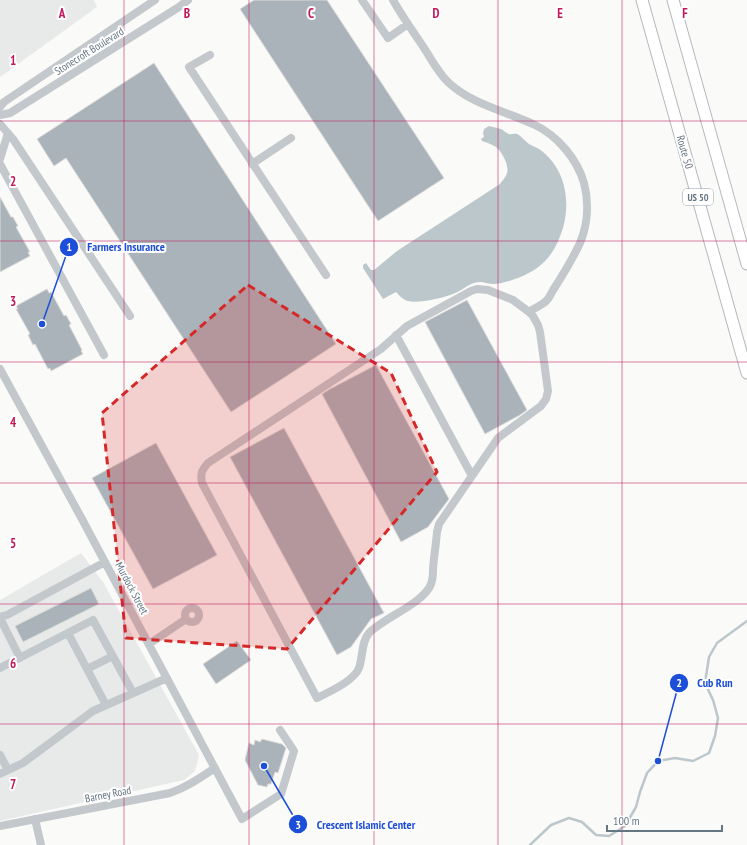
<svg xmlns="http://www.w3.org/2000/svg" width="747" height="845" font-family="'PT Sans Narrow',sans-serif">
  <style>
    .built { fill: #e8e9e9 }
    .water { fill: #bbc7cb }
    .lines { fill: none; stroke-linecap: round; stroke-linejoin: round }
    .stream { stroke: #bbc7cb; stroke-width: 2.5 }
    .building { fill: #aab3b9; stroke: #dcdcda }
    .highway-casing { stroke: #b4b9bd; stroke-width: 13 }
    .minor { stroke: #c3c8cc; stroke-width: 8 }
    .highway { stroke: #fff; stroke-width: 11 }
    .marked { fill: #d62828; fill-opacity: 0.2; stroke: #d62828; stroke-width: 3; stroke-dasharray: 8 5; stroke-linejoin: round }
    .grid { fill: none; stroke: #c2185b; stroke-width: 1; stroke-opacity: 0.55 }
    .labels { text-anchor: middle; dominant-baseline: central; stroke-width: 4; stroke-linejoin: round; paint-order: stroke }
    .shield { fill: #fff; stroke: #939fa8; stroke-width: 1 }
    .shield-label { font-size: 10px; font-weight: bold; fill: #657683 }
    .street-label { font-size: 11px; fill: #657683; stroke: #fff }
    .grid-label { font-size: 13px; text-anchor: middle; font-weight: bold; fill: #c2185b; stroke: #fff; stroke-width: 4; stroke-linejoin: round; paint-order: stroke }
    .leader { fill: none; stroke: #1d4ed8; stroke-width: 1.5 }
    .callout-dot { fill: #1d4ed8; stroke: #fff; stroke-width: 1.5 }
    .mark-label { font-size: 12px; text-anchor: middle; font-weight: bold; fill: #fff }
    .callout-label { font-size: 12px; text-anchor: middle; font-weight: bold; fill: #1d4ed8; stroke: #fff; stroke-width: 4; stroke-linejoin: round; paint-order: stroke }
  </style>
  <rect width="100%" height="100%" fill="#fafaf8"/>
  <path class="built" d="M0 0H94L97 7 0 77Z
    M81 553 103 582 199 755 195 771 184 780 0 821V600Z"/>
  <path class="water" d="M489 126C493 127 497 128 501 129 503 130 506 133 509 134 511 135 514 133 517 134 520 135 525 141 529 144 532 146 536 147 539 149 565 167 571 200 563 228 558 244 551 258 537 268 528 275 503 285 492 284 491 284 487 283 486 283 481 281 476 282 471 284 465 287 459 292 453 294 443 298 417 304 408 301 403 300 399 295 396 292L383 299 363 268V265L366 263 371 270H374L397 251 500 184C502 181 506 177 507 173 509 166 504 156 499 150 495 145 488 143 482 141L481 139 484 137 483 133 484 129Z"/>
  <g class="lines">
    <path class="stream" d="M530 845 551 825 569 818 582 822 596 835 609 836 625 826 636 807 640 792 647 773 658 761 675 758 693 761 709 753 715 736 718 718 713 700 705 683 709 657 717 643 747 621"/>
  </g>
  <path class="building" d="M254 0H327L444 178 378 221 240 9Z
    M154 63 336 344 231 412 66 158 54 166 37 139Z
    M0 197 11 217H13L18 226 16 227 30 252H28L30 256 0 272Z
    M47 289 49 293 51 292 64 316 66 315 71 324 69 325 82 350 81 351 83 354 51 371 50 368 48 369 35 344 33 345 28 335 30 334 16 309H18L16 306Z
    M467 300 527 410 520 415 485 434 425 322Z
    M376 365 449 499 428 527 401 542 322 394 330 389Z
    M284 428 384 613 371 619 351 647 337 655 230 457Z
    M156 443 217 555 153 589 92 478Z
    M91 588 99 604 23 642 15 626Z
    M237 641 251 660 216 684 203 664Z
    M262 739 282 744 286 748 278 773 275 772 271 784H268L267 787 258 785 245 760 249 743 254 745 255 740 260 742Z"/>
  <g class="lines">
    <g class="highway-casing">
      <path id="highway" d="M642 0 747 373
        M673 0 747 264"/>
    </g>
    <path class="minor" d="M362 0 388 38 408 24
      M393 0C403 18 415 34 426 51 432 61 440 75 449 83 473 105 506 111 535 125 558 136 577 159 584 183 589 202 588 224 580 243 573 258 564 273 555 287 552 291 550 297 547 300 543 305 534 308 529 312
      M210 55 189 67 326 275
      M0 107 4 102 155 0
      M0 115 10 113 179 7 188 0
      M0 124 13 139 130 316
      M0 159 8 133
      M0 164 104 355
      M252 164 291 138
      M477 289 488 290 513 300 529 312 533 316 538 325 540 332 548 391 546 399 541 406 498 438 439 524 437 532C436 544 434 556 433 569 433 573 433 579 431 584 424 603 385 617 369 633 361 642 363 657 359 668 354 681 329 692 317 698L202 483C200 473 202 470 208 463L381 349 407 326 471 291Z
      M396 335 472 476
      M0 369 83 521 242 819 281 794 294 751 280 730
      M185 615a7 7 0 1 1 14 0a7 7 0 1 1-14 0Z
      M0 617 7 615 105 562
      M0 618 20 658
      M68 633 106 705
      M149 644 186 619
      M0 668 93 620 133 693
      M87 669 113 656
      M0 755 8 770
      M0 774 23 763 93 711 167 678
      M35 819 41 845
      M0 826 170 793C187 787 200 778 215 768"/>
    <use href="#highway" class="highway"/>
  </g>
  <path class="marked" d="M248 285 391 373 437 472 287 649 126 638 102 413Z"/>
  <path class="grid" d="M124 0V845M249 0V845M374 0V845M498 0V845M622 0V845M0 121H747M0 241H747M0 362H747M0 483H747M0 604H747M0 724H747"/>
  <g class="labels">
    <rect class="shield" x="683" y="189" width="30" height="16" rx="3"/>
    <g class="shield-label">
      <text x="698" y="197">US 50</text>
    </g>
    <g class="street-label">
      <text transform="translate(89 51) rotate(-32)">Stonecroft Boulevard</text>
      <text transform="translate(685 152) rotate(74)">Route 50</text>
      <text transform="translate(132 588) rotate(62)">Murdock Street</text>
      <text transform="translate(108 794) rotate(-11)">Barney Road</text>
    </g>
  </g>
  <g class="grid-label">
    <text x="62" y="18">A</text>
    <text x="187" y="18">B</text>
    <text x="311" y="18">C</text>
    <text x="436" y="18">D</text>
    <text x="560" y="18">E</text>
    <text x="685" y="18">F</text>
    <text x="13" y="65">1</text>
    <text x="13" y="186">2</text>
    <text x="13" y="306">3</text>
    <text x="13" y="427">4</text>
    <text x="13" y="548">5</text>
    <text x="13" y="668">6</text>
    <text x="13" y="789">7</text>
  </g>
  <path class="leader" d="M42 324L69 247M658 761L679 683M264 766L298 824"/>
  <g class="callout-dot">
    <circle cx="42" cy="324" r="4"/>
    <circle cx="658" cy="761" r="4"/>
    <circle cx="264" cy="766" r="4"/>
    <circle cx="69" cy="247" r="10"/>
    <circle cx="679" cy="683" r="10"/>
    <circle cx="298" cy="824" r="10"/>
  </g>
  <g class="mark-label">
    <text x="69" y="251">1</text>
    <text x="679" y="687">2</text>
    <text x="298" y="829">3</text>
  </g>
  <g class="callout-label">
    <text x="126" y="251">Farmers Insurance</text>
    <text x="715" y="687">Cub Run</text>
    <text x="366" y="829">Crescent Islamic Center</text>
  </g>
  <path d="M607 825v6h115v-6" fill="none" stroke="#657683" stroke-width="2"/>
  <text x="613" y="825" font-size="12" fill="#657683" stroke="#ffffff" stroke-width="3" paint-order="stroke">100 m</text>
</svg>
